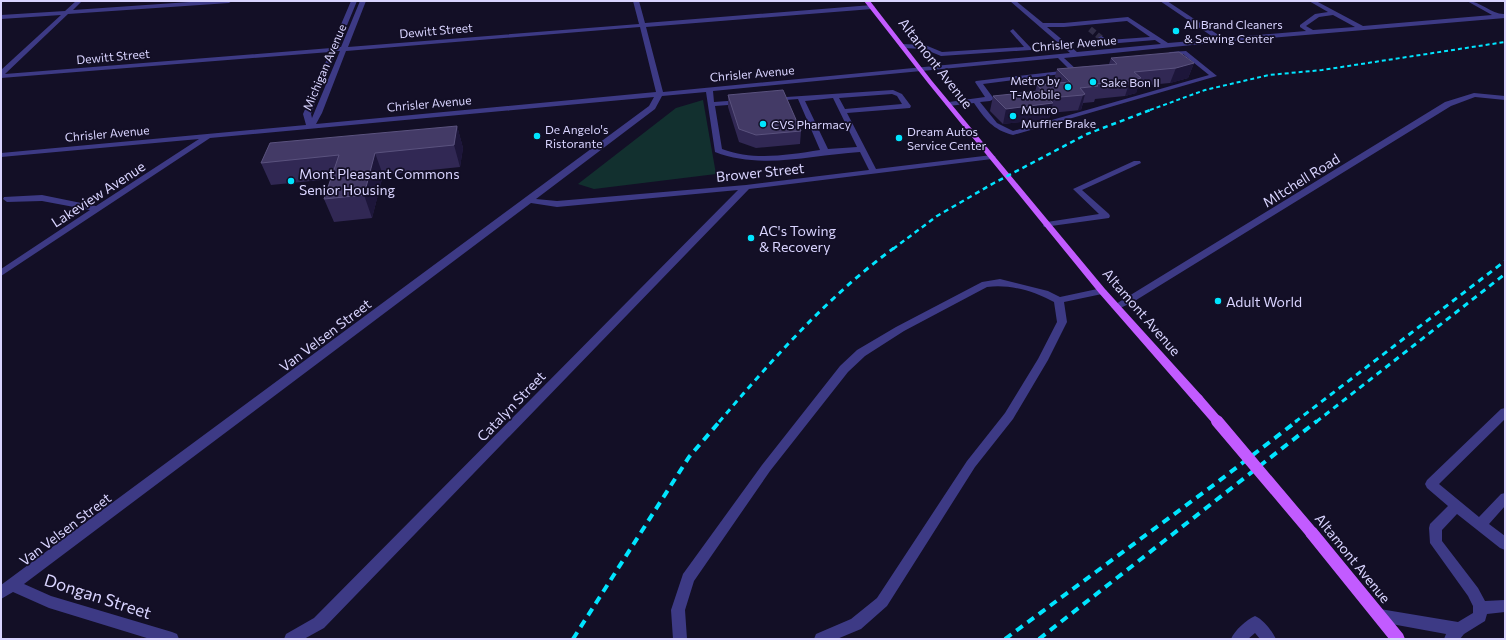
<svg xmlns="http://www.w3.org/2000/svg" width="1506" height="640" font-family="Commissioner,sans-serif">
  <style>
    .green { fill: #12302f }
    .lines { fill: none; stroke-linecap: round; stroke-linejoin: round }
    .minor-tunnel { stroke: #312d47; stroke-width: 6; stroke-dasharray: 6 3; stroke-linecap: butt }
    .minor { fill: #3d3a85; fill-rule: evenodd }
    .major { fill: #c25bff; fill-rule: evenodd }
    .rail-far3 { stroke: #00e5ff; stroke-width: 2; stroke-dasharray: 4 3; stroke-linecap: butt }
    .rail-far2 { stroke: #00e5ff; stroke-width: 2.5; stroke-dasharray: 5 4; stroke-linecap: butt }
    .rail-far1 { stroke: #00e5ff; stroke-width: 3; stroke-dasharray: 6 5; stroke-linecap: butt }
    .rail { stroke: #00e5ff; stroke-width: 4; stroke-dasharray: 8 6; stroke-linecap: butt }
    .major-bridge-far1 { stroke: #c25bff; stroke-width: 10 }
    .major-bridge { stroke: #c25bff; stroke-width: 12 }
    .wall { fill: #312854 }
    .shaded-wall { fill: #1d163a }
    .building { fill: #433a66; stroke: #5a527e }
    .poi-dot { fill: #00e5ff; stroke: #130f26; stroke-width: 1.5 }
    .labels { text-anchor: middle; dominant-baseline: central; stroke-width: 3.5; stroke-linejoin: round; paint-order: stroke }
    .far-poi-label { font-size: 12px; fill: #d9d4ff; stroke: #130f26; text-anchor: start }
    .far-street-label { font-size: 12px; fill: #d9d4ff; stroke: #130f26 }
    .street-label { font-size: 14px; fill: #d9d4ff; stroke: #130f26 }
    .poi-label { font-size: 14px; fill: #d9d4ff; stroke: #130f26; text-anchor: start }
    .near-street-label { font-size: 17px; fill: #d9d4ff; stroke: #130f26 }
  </style>
  <rect width="100%" height="100%" fill="#130f26"/>
  <path class="green" d="M703 100 716 174 594 189 578 184 676 108Z"/>
  <g class="lines">
    <path class="minor-tunnel" d="M1090 29 1101 38"/>
    <path class="minor" d="M76 1H82L73 10 204 1H232L229 3 68 14 5 74 331 48 351 1H357L338 47H341L360 1H366L348 47 639 24 633 1H639L645 23 872 5 875 7 872 9 646 27 663 92 1070 53 1010 1H1016L1043 23H1064L1128 17 1168 43 1216 39 1160 1H1167L1223 38 1306 31 1300 27V25L1315 14 1328 12 1309 1H1316L1363 26 1492 15 1467 1C1481 1 1492 15 1505 14V18L1222 42 1064 58 1077 70V72L983 84 994 99 990 101 980 102 997 123 1013 131 1209 75 1183 54 1172 55 1169 53 1170 52 1186 51 1217 76 1013 135C993 130 985 119 974 103L949 106 945 104 949 102 985 97 975 82 976 81 1070 70 1058 58 713 91 714 102 741 100 745 102 741 104 715 106 722 149C754 161 787 155 820 150L798 99 773 101 769 99 771 98 893 90 902 94 911 106 910 108 847 113 876 169 992 155 996 157 992 159 749 189 324 628 304 639H284L286 634 314 618 738 190 557 207 531 203 24 584 51 596 172 632 177 634 179 639H150L49 608 13 592 1 599V585L649 106 654 97 210 138 1 276V269L90 210 42 201 7 202 3 199 4 197 42 195 96 206 199 139 1 157V153L306 125 303 114 330 52 1 78V70L61 15 1 19V15L65 11ZM1333 15 1355 27 1313 30 1306 26 1319 17ZM1127 21 1150 37 1108 40 1101 36 1098 38 1107 44 1155 40 1161 44 1077 52 1047 27H1064ZM640 27 656 92 316 124 322 113 346 51ZM336 51H340L312 118 311 114ZM706 92 715 152C762 170 811 155 860 152L869 170 746 185 557 201 536 199 655 109 662 96ZM892 94 897 96 902 104 845 109 839 98ZM833 98 857 147 828 149 805 101Z
      M1013 29 1031 48V50L941 56 924 49 902 48 899 46 902 44 925 45 942 52 1024 47 1010 31Z
      M1474 93 1505 96V100L1475 97 1451 106 1133 302 1116 310 1111 307 1445 102Z
      M1134 161H1140L1141 163 1082 190 1109 214 1110 216 1109 218 1044 227 1043 225 1047 222 1099 214 1073 189Z
      M1000 279 1048 291 1060 297 1102 288 1107 291 1102 294 1064 302 1067 322 1048 360 1013 419 975 467 887 606 861 629 837 639H814L816 634 851 619 877 598 967 461 1005 413 1038 359 1057 322 1054 302C1034 291 1010 284 987 287L904 331 865 356 848 372 770 471 694 581 685 610 687 639H673L671 610 683 574 762 465 840 366 857 350 896 327 982 282Z
      M1505 408V419L1439 484 1479 517 1501 494 1505 493V506L1489 524 1505 536V550L1500 548 1457 514 1442 530V541L1478 588 1485 601 1505 600V612L1487 614 1485 621 1464 634 1460 639H1444L1446 634 1375 621 1373 616 1375 611 1380 609 1458 622 1473 613V606L1468 596 1430 543 1429 528 1430 524 1448 506 1427 488 1425 484 1427 480 1501 409Z
      M1255 616C1264 620 1272 631 1276 639H1260L1255 633 1248 639H1231C1235 630 1246 620 1255 616Z"/>
    <path class="major" d="M864 1H870L932 81 1105 289 1202 396 1204 399 1202 402H1194L1099 293 928 83Z
      M1311 526 1316 528 1403 634 1405 639H1389L1306 536 1305 532 1306 528Z"/>
    <path class="rail-far3" d="M1150 110 1205 90 1269 75 1322 70 1505 42"/>
    <path class="rail-far2" d="M893 249 937 216 994 183 1087 134 1153 109"/>
    <path class="rail-far1" d="M719 422C772 360 828 296 894 248
      M1295 422 1505 261
      M1316 422 1505 274"/>
    <path class="rail" d="M573 639 689 457 720 421
      M1005 639 1215 484 1297 421
      M1039 639 1317 421"/>
    <path class="major-bridge-far1" d="M1198 399 1218 422"/>
    <path class="major-bridge" d="M1217 421 1311 532"/>
  </g>
  <path class="wall" d="M1111 58 1194 63 1188 78 1170 83 1138 86 1136 93 1125 96 1095 99 1094 102 1083 103 1081 110 1050 113 1049 119 1003 124 990 111 993 96 1035 92 1037 85 1053 83 1057 69 1109 64Z
    M728 95 801 131 800 144 756 148 739 142 728 107Z
    M457 126 463 148 460 167 383 175 372 218 334 222 324 199 331 179 271 185 261 163Z"/>
  <path class="shaded-wall" d="M1194 63 1188 78 1170 83 1176 68Z
    M1141 78 1136 93 1125 96 1130 81Z
    M1085 94 1081 110H1078L1083 95Z
    M1053 103 1049 119 1003 124 1006 109Z
    M457 126 463 148 460 167 454 145Z
    M375 153 383 175 372 218 364 195Z"/>
  <path class="building" d="M1179 52 1194 63 1176 68 1134 72 1141 78 1130 81 1096 84 1098 86 1080 88 1085 94 1083 95 1049 98 1037 85 1070 82 1057 69 1117 64 1111 58Z
    M783 90 801 131 756 135 739 129 728 95Z
    M1041 91 1053 103 1006 109 993 96Z
    M457 126 454 145 375 153 364 195 324 199 339 155 261 163 270 143Z"/>
  <g class="poi-dot">
    <circle cx="1176" cy="31" r="4"/>
    <circle cx="1093" cy="82" r="4"/>
    <circle cx="1068" cy="87" r="4"/>
    <circle cx="1013" cy="116" r="4"/>
    <circle cx="763" cy="124" r="4"/>
    <circle cx="537" cy="136" r="4"/>
    <circle cx="899" cy="138" r="4"/>
    <circle cx="291" cy="181" r="4"/>
    <circle cx="751" cy="238" r="4"/>
    <circle cx="1218" cy="301" r="4"/>
  </g>
  <g class="labels">
    <g class="far-poi-label">
      <text x="1184" y="24">All Brand Cleaners<tspan x="1184" dy="14">&amp; Sewing Center</tspan></text>
      <text x="1060" y="80" text-anchor="end">Metro by<tspan x="1060" dy="14">T-Mobile</tspan></text>
      <text x="1101" y="82">Sake Bon II</text>
      <text x="1021" y="109">Munro<tspan x="1021" dy="14">Muffler Brake</tspan></text>
      <text x="771" y="124">CVS Pharmacy</text>
      <text x="545" y="129">De Angelo's<tspan x="545" dy="14">Ristorante</tspan></text>
      <text x="907" y="131">Dream Autos<tspan x="907" dy="14">Service Center</tspan></text>
    </g>
    <g class="far-street-label">
      <text transform="translate(436 30) rotate(-5)">Dewitt Street</text>
      <text transform="translate(1074 43) rotate(-5)">Chrisler Avenue</text>
      <text transform="translate(113 56) rotate(-5)">Dewitt Street</text>
      <text transform="translate(324 67) rotate(-67)">Michigan Avenue</text>
      <text transform="translate(752 73) rotate(-5)">Chrisler Avenue</text>
      <text transform="translate(429 103) rotate(-5)">Chrisler Avenue</text>
      <text transform="translate(107 133) rotate(-5)">Chrisler Avenue</text>
    </g>
    <g class="street-label">
      <text transform="translate(936 63) rotate(52)">Altamont Avenue</text>
      <text transform="translate(760 172) rotate(-6)">Brower Street</text>
      <text transform="translate(1301 180) rotate(-32)">MItchell Road</text>
      <text transform="translate(98 194) rotate(-33)">Lakeview Avenue</text>
      <text transform="translate(1142 312) rotate(49)">Altamont Avenue</text>
      <text transform="translate(325 335) rotate(-37)">Van Velsen Street</text>
      <text transform="translate(511 406) rotate(-46)">Catalyn Street</text>
      <text transform="translate(65 529) rotate(-37)">Van Velsen Street</text>
      <text transform="translate(1353 558) rotate(51)">Altamont Avenue</text>
    </g>
    <g class="poi-label">
      <text x="299" y="173">Mont Pleasant Commons<tspan x="299" dy="16">Senior Housing</tspan></text>
      <text x="759" y="230">AC's Towing<tspan x="759" dy="16">&amp; Recovery</tspan></text>
      <text x="1226" y="301">Adult World</text>
    </g>
    <g class="near-street-label">
      <text transform="translate(98 596) rotate(18)">Dongan Street</text>
    </g>
  </g>
  <rect width="1506" height="640" fill="none" stroke="#d9d4ff" stroke-width="4"/>
</svg>
